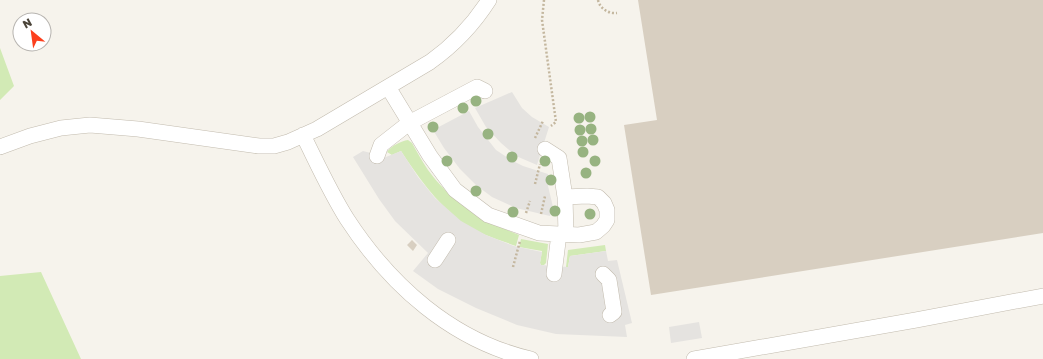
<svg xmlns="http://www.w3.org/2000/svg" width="1043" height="359" font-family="'Golos Text',sans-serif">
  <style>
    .green { fill: #d2eab5 }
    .parking { fill: #e5e3e0 }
    .building { fill: #d8cfc1 }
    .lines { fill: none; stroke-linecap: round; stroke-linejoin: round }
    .minor-casing { stroke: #c2bbae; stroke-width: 16 }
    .path { stroke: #c4b79f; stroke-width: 2.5; stroke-dasharray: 2 2; stroke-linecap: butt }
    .minor { stroke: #fff; stroke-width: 15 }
    .tree { fill: #97b381 }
  </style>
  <rect width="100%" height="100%" fill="#f6f3ec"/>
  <path class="green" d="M0 48 14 86 0 100Z
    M408 140 412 143C417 152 422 161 428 170 451 202 483 220 519 235L516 246C497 239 476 233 460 221 435 201 418 177 401 151L392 155 387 152C391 146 401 141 408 140Z
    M521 239 548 244 546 263 544 265H541L540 263 542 251 519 247Z
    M605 245 606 251 570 256 568 267H566L568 250Z
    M41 272 81 359H0V276Z"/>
  <path class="parking" d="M512 92 522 108 532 117 549 127 537 165 516 156 501 143 486 127 475 108Z
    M469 111 478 127 496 150 511 160 523 166 548 174V186L553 207 550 216 516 208 492 197 476 185 460 169 444 148 433 130Z
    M363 151 386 157 401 151 418 177 435 198 461 221 486 235 514 246 542 252 540 263 541 265 568 267 570 256 606 251 608 261 617 260 632 323 625 325 627 337 556 334 517 325 476 308 438 289 413 271 428 253 395 221 379 199 353 157Z
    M699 322 702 338 671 343 669 327Z"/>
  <path class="building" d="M638 0H1043V233L651 295 624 125 657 120Z
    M412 240 417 245 413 251 407 245Z"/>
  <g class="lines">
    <g class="minor-casing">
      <path id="minor" d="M388 87 430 156 455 190 488 215 539 233 579 235 596 232 603 226 607 220V210L604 203 598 197 587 196 565 197
        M303 135C317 163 330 192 347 219 390 285 452 341 531 359
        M0 147 30 136 61 128 90 125 138 129 259 146H274L288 142 317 129 430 62C454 45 473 25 489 0
        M545 149 559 158 565 197 566 234
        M377 156 381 145 409 123 477 87 485 91
        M435 260 448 240
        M554 274 559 234
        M603 274 609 280 614 312 610 315
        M694 359 916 320 1043 296"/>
    </g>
    <path class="path" d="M544 0 542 20 556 122 551 126
      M598 0C600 9 609 14 617 13
      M535 138 543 121
      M535 184 540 164
      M526 213 530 201
      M541 214 545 196
      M513 267 520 241"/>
    <use href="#minor" class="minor"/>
  </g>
  <g class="tree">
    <circle cx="476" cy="101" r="5.5"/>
    <circle cx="463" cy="108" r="5.5"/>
    <circle cx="590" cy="117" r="5.5"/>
    <circle cx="579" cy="118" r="5.5"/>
    <circle cx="433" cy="127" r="5.5"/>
    <circle cx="591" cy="129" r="5.5"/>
    <circle cx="580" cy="130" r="5.5"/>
    <circle cx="488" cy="134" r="5.5"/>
    <circle cx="593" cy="140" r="5.5"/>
    <circle cx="582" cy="141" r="5.5"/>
    <circle cx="583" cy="152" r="5.5"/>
    <circle cx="512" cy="157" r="5.5"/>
    <circle cx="447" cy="161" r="5.5"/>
    <circle cx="545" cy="161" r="5.5"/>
    <circle cx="595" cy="161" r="5.5"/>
    <circle cx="586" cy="173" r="5.5"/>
    <circle cx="551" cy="180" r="5.5"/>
    <circle cx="476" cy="191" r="5.5"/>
    <circle cx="555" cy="211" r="5.5"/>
    <circle cx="513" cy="212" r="5.5"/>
    <circle cx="590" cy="214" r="5.5"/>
  </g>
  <g transform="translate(32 32) rotate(331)"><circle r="19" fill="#ffffff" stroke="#b7b4b0"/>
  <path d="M0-3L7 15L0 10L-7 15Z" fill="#fc3f1d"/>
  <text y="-6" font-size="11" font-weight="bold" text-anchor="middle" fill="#4b4439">N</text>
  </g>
</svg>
